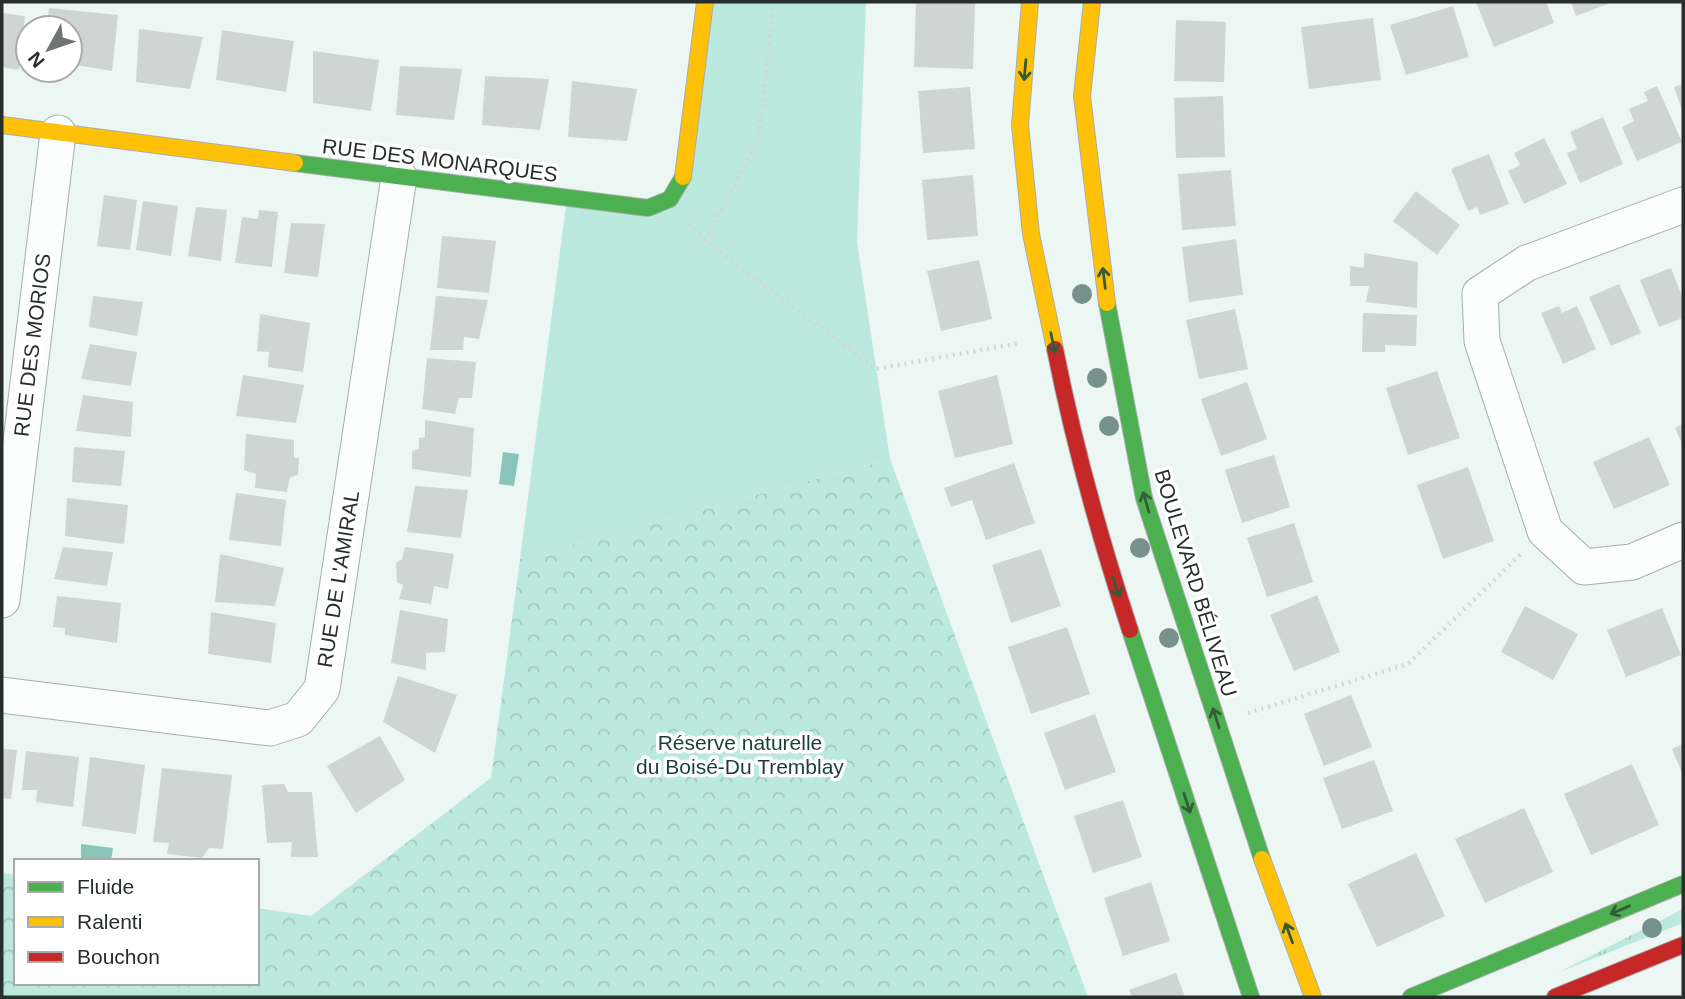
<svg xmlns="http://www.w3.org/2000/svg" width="1685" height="999" font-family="Helvetica,sans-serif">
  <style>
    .grass { fill: url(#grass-tufts) }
    .forest { fill: url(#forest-crowns) }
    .park { fill: #bbe9de }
    .water { fill: #88c4b8 }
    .building { fill: #ced6d3 }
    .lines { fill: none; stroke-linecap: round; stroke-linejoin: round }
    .street-casing { stroke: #a7aeac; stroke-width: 37 }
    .fast-casing { stroke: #a7aeac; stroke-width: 18 }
    .slow-casing { stroke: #a7aeac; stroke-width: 18 }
    .jam-casing { stroke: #a7aeac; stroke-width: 18 }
    .path { stroke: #d4d6d6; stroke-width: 4.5; stroke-dasharray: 2 5; stroke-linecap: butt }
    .street { stroke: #fcfefd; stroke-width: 35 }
    .fast { stroke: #4caf50; stroke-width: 16 }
    .slow { stroke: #ffc107; stroke-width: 16 }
    .jam { stroke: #c62828; stroke-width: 16 }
    .tree { fill: #78918c }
    .oneway { stroke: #355b39 }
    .labels { text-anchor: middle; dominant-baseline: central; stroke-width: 7; stroke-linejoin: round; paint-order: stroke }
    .street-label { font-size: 21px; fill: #282e2c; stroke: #fff }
    .park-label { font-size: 21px; fill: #193f38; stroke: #fff }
  </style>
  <defs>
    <pattern id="grass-tufts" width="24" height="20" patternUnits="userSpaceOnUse" patternTransform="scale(1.75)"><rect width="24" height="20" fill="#bbe9de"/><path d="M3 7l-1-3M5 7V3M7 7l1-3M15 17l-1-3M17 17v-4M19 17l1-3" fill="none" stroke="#a1c8bf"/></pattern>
    <pattern id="forest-crowns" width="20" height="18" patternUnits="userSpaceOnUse" patternTransform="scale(1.75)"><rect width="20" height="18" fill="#bbe9de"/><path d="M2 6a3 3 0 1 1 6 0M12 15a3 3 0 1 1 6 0" fill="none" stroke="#a1c8bf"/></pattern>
  </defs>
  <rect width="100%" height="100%" fill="#ecf6f3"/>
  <path class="grass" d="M1683 909V923L1557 973Z"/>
  <path class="forest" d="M890 459 1088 997H2V873L16 875V983H257V908L311 916 491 778 520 559Z"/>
  <path class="park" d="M705 2H866L857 242 890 459 520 559 567 198 670 199Z"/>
  <path class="water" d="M503 452 519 454 514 486 499 484Z
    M81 844 113 848 111 861H81Z"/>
  <path class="building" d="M916 2H975L973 69 914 67Z
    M1476 2H1546L1554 23 1494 47Z
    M1571 2H1613L1576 16Z
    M1453 6 1469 57 1406 75 1390 25Z
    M49 8 118 15 112 71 70 64V28H47Z
    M2 13 25 16 19 70 2 67Z
    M1373 18 1381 80 1309 89 1301 27Z
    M1176 20 1226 22 1224 82 1174 81Z
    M139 29 203 37 190 89 136 82Z
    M222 30 294 41 286 92 216 80Z
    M313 51 379 60 371 111 313 103Z
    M400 66 462 69 454 120 396 115Z
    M485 76 549 79 540 130 482 125Z
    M572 81 637 89 627 141 568 137Z
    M1683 84V113L1674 87Z
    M1657 86 1682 142 1637 161 1622 127 1634 121 1629 109 1648 101 1644 92Z
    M970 87 975 149 923 153 918 91Z
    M1223 96 1225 157 1176 158 1174 98Z
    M1603 117 1623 164 1580 183 1567 153 1577 149 1570 132Z
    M1544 138 1567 184 1524 204 1508 171 1520 165 1514 153Z
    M1489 154 1509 204 1480 215 1477 207 1468 211 1451 169Z
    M1231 170 1236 226 1182 230 1178 174Z
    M973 175 978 236 927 240 922 180Z
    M1416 191 1460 225 1437 255 1393 221Z
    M104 195 137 200 130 250 97 246Z
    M143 201 178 206 171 256 136 250Z
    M196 207 227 210 221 261 188 256Z
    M259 210 278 212 272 267 235 263 242 217 258 219Z
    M291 223 325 224 318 277 284 273Z
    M442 236 496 241 489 293 437 288Z
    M1236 239 1243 295 1189 302 1182 247Z
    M1364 253 1418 262 1417 308 1366 302 1369 286H1350V266L1364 268Z
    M979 260 992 319 941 331 927 271Z
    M1671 268 1683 299V318L1659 327 1640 280Z
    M1619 284 1641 333 1611 346 1589 297Z
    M93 296 143 302 137 336 89 327Z
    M436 296 488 300 479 339 464 337 463 350H430Z
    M1559 306 1562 313 1577 306 1596 349 1563 364 1541 313Z
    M1235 309 1248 369 1199 379 1186 320Z
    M1363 313 1417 315 1416 346 1385 345V352H1362Z
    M260 314 310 323 303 372 268 367 269 352 257 351Z
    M90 344 137 352 131 386 81 379Z
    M427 358 476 362 472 398H459L455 414 422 409Z
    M1437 371 1460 438 1408 455 1386 388Z
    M243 375 304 385 296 423 236 416Z
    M997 375 1013 444 955 458 938 391Z
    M1247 382 1267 439 1221 456 1201 399Z
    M83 395 133 402 131 437 76 431Z
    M425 420 474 428 471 477 412 469V451L419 449V438L425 437Z
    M1683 424V446L1675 428Z
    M246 434 294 440V458H299L298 475 290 477 287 492 255 488 256 474 244 470Z
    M1649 437 1670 485 1614 509 1593 462Z
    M74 447 125 451 121 486 72 482Z
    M1274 455 1290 507 1242 523 1225 470Z
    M1014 463 1035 523 986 540 972 500 951 507 944 488Z
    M1468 467 1494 541 1443 559 1417 485Z
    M415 486 468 490 461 538 407 532Z
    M236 493 286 500 281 546 229 540Z
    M67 498 128 505 124 544 65 536Z
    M1294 523 1313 582 1267 597 1247 538Z
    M63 547 113 552 107 586 54 579Z
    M405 547 454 554 448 589 434 586 431 604 399 599 403 585 397 582 396 563 402 559Z
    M1041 549 1061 606 1011 623 992 565Z
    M220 554 284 568 275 606 215 602Z
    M1317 595 1340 652 1294 671 1270 615Z
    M57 596 121 603 117 643 65 635V628L53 627Z
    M1525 606 1578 634 1553 680 1501 652Z
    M1662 608 1681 655 1626 677 1607 630Z
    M400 610 448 619 445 652 426 653V670L391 663Z
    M211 612 276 623 271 663 208 654Z
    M1067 627 1090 694 1031 714 1008 647Z
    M398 676 457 695 435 753 383 722Z
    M1351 695 1372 747 1324 766 1304 714Z
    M1095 714 1116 772 1065 790 1044 733Z
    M380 736 405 780 356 813 327 766Z
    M1683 744V775L1672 749Z
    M2 749 17 750 11 799 2 798Z
    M26 751 79 757 73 807 36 802 37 790H22Z
    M90 757 145 765 136 834 82 826Z
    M1374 760 1393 811 1342 829 1323 778Z
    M1632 764 1659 825 1591 855 1564 794Z
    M162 768 232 775 223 849 209 848 202 858 167 854 169 843 153 842Z
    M284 784 288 792H312L318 857H291L292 842 267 843 262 785Z
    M1123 800 1142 857 1093 873 1074 816Z
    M1524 808 1553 872 1485 903 1455 839Z
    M1416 853 1445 916 1377 947 1348 884Z
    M1151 882 1170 941 1123 956 1104 898Z
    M1176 973 1185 997H1132L1129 990Z"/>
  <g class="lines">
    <g class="street-casing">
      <path id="street" d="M1683 205 1527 263 1480 294 1482 341 1545 531 1584 567 1632 562 1683 540
        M2 600 58 133
        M2 695 270 728 298 719 322 689 399 177"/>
    </g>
    <g class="fast-casing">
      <path id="fast" d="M295 163 648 208 670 199 683 177
        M1107 303 1144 498 1262 859
        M1130 630 1251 997
        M1411 997 1683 884"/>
    </g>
    <g class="slow-casing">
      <path id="slow" d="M1030 2 1020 125 1031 234 1055 349
        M1092 2 1082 96 1107 303
        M2 125 295 163
        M683 177 705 2
        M1262 859 1313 997"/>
    </g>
    <g class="jam-casing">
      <path id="jam" d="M1055 349C1074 445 1100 538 1130 630
        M1555 997 1683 945"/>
    </g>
    <path class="path" d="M690 223 705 241 876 369 1020 343
      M705 241 758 140 774 2
      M1248 713 1408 664 1523 552"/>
    <use href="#street" class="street"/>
    <use href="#fast" class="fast"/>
    <use href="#slow" class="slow"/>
    <use href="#jam" class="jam"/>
  </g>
  <g class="tree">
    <circle cx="1082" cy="294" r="10"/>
    <circle cx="1097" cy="378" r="10"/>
    <circle cx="1109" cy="426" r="10"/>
    <circle cx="1140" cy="548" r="10"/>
    <circle cx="1169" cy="638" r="10"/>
    <circle cx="1652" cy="928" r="10"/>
  </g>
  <defs><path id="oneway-shaft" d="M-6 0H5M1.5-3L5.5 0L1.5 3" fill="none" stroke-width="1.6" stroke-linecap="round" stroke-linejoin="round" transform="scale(1.75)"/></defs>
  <g class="oneway">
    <use href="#oneway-shaft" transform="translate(1025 70) rotate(95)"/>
    <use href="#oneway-shaft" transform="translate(1104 278) rotate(-97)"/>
    <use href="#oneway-shaft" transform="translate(1053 343) rotate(78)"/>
    <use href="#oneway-shaft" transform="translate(1146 502) rotate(-106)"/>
    <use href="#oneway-shaft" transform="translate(1116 587) rotate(72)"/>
    <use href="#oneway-shaft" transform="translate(1216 718) rotate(-108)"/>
    <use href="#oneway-shaft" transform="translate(1187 803) rotate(72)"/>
    <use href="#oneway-shaft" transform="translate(1620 910) rotate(157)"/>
    <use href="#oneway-shaft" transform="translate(1289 933) rotate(-110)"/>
  </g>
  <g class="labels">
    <g class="street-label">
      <text transform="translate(440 160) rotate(7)">RUE DES MONARQUES</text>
      <text transform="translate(32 345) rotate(-83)">RUE DES MORIOS</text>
      <text transform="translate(338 579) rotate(-81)">RUE DE L'AMIRAL</text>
      <text transform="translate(1196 583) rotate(73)">BOULEVARD BÉLIVEAU</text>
    </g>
    <g class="park-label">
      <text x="740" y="742">Réserve naturelle<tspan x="740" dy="24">du Boisé-Du Tremblay</tspan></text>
    </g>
  </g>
  <rect width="1685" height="999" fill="none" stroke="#282e2c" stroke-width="7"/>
  <rect x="14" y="859" width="245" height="126" fill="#ffffff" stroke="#a9abab" stroke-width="2"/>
  <rect x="28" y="882" width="35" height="10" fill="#4caf50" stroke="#a9abab" stroke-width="2"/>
  <text x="77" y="894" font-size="21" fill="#282e2c">Fluide</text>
  <rect x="28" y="917" width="35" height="10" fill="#ffc107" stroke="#a9abab" stroke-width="2"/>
  <text x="77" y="929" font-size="21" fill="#282e2c">Ralenti</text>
  <rect x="28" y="952" width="35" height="10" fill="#c62828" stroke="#a9abab" stroke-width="2"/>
  <text x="77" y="964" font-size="21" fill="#282e2c">Bouchon</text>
  <g transform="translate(49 49) rotate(230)"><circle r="33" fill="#ffffff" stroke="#a9abab" stroke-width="2"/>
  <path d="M0-5L12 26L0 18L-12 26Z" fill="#6d7472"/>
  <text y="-10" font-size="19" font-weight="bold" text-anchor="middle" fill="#282e2c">N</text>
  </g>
</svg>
